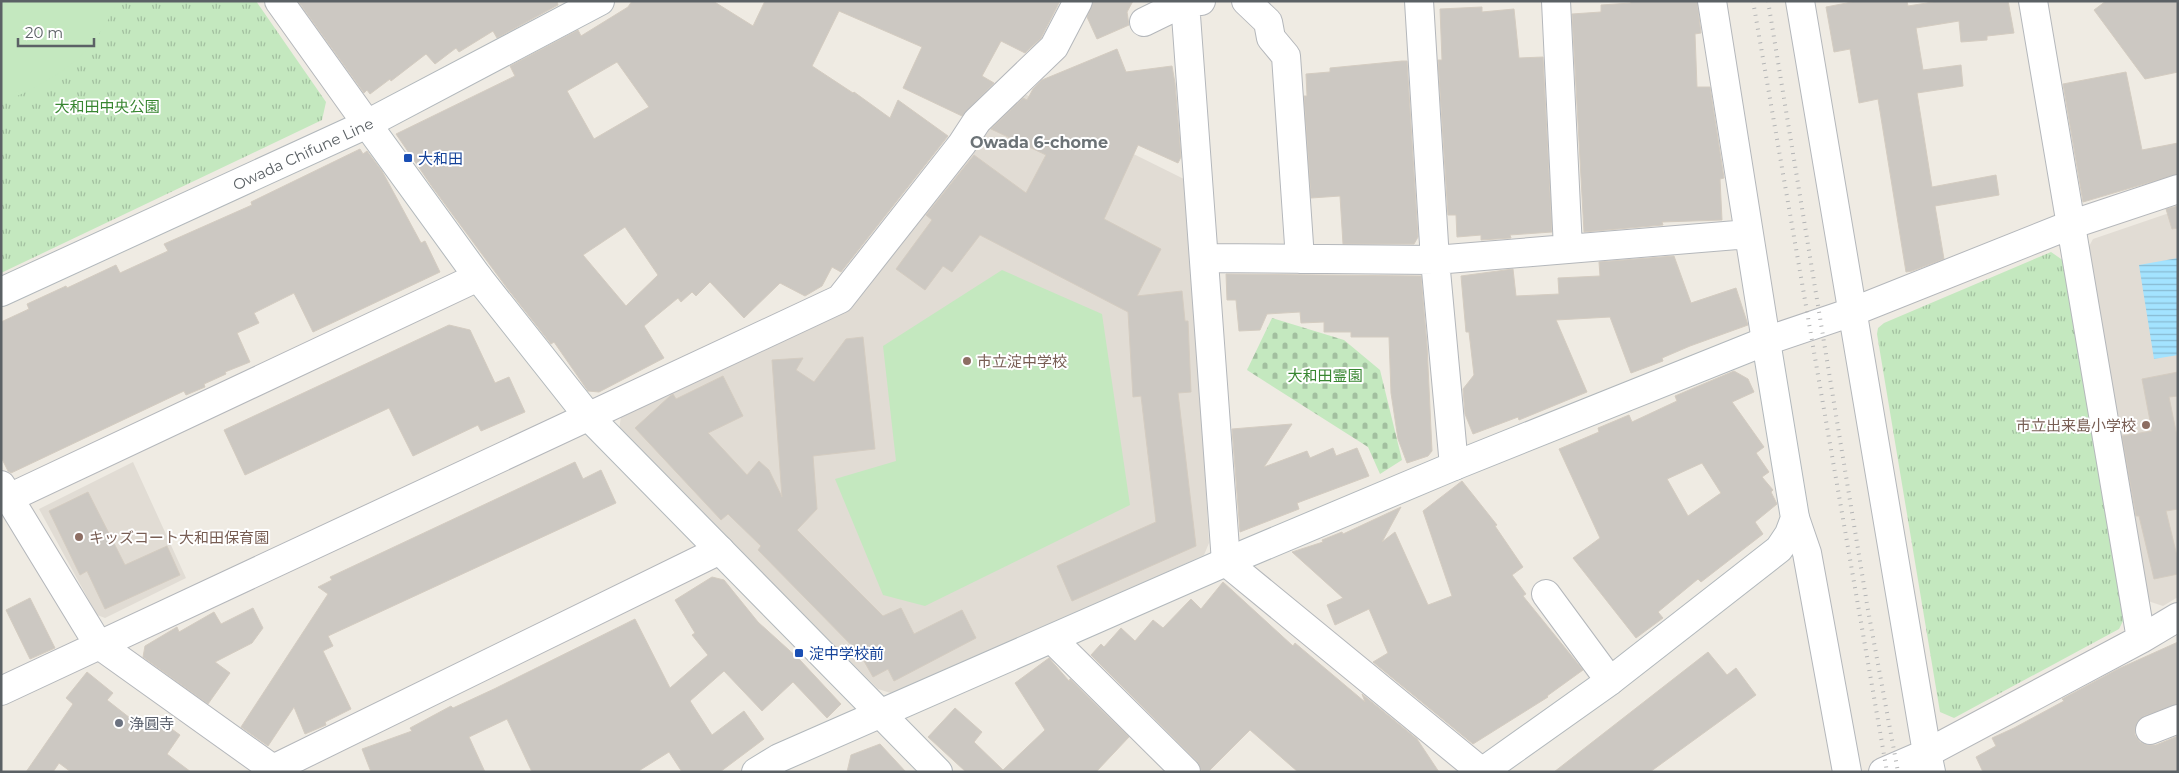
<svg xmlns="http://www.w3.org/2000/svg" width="2179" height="773" font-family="Montserrat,'Noto Sans JP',sans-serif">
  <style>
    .education { fill: #e1dcd4 }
    .grass { fill: url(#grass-tufts) }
    .cemetery { fill: url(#cemetery-stones) }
    .pitch { fill: #c4e8bf }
    .water { fill: url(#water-rules) }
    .building { fill: #ccc8c2; stroke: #d4ccc1; fill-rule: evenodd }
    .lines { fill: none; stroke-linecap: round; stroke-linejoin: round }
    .street-casing { stroke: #b4b7bb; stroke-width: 30 }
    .secondary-casing { stroke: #b2b8bc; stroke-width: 30 }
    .street { stroke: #fff; stroke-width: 28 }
    .secondary { stroke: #fff; stroke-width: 28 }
    .rail { stroke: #b3b4b5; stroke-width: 4; stroke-dasharray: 1 6; stroke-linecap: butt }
    .transit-dot { fill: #1a4fb4; stroke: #fff; stroke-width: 2 }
    .education-dot { fill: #8d6e63; stroke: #fff; stroke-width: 2 }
    .worship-dot { fill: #6b7280; stroke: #fff; stroke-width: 2 }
    .labels { text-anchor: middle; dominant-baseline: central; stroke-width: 4; stroke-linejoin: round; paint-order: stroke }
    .park-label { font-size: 15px; fill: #388631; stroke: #fff }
    .street-label { font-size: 15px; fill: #5b6165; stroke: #fff }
    .transit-label { font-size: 15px; fill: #164399; stroke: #fff; text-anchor: start }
    .education-label { font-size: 15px; fill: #785e54; stroke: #fff; text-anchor: start }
    .worship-label { font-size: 15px; fill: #5b616d; stroke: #fff; text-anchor: start }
    .neighbourhood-label { font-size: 16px; font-weight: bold; fill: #6c7377; stroke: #fff }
  </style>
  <defs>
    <pattern id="grass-tufts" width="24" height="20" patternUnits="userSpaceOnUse" patternTransform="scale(1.25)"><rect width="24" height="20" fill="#c4e8bf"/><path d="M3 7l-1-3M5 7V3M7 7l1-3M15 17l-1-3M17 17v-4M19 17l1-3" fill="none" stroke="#a2bf9f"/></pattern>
    <pattern id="cemetery-stones" width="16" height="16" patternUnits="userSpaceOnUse" patternTransform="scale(1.25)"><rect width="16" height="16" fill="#c4e8bf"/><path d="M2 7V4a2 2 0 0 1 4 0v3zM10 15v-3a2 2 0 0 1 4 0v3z" fill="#a2bf9f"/></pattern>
    <pattern id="water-rules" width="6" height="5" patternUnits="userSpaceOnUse" patternTransform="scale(1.25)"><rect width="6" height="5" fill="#a3e3ff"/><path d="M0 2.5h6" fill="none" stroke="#88bbd2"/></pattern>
  </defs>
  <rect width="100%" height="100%" fill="#efebe3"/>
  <path class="education" d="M1015 89 1064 114 1071 123 1188 181 1209 543 1204 555 897 695 878 689 619 431 621 416 851 306 988 132 981 123Z
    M2178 210V597L2163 606 2145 600 2086 252 2093 239Z
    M133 462 186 578 105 618 97 615 39 509Z"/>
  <path class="grass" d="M1 1H256L326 102 322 120 1 273Z
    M2051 252 2064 261 2125 617 2119 629 1954 718 1940 712 1877 334 1878 328 1884 323Z"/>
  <path class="cemetery" d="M1272 318 1344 340 1380 370 1402 460 1380 474 1368 447 1247 370Z"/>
  <path class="pitch" d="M1 1H118C97 44 78 64 37 86 26 92 13 99 1 101Z
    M1002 270 1102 314 1130 505 925 606 883 595 835 479 896 461 883 346Z"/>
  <path class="water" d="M2178 258V355L2154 359 2139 265Z"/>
  <path class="building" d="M298 1H557L558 5 497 38 493 31 459 52 456 48 435 64 426 54 391 81 390 79 370 94 367 90 364 93Z
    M632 1H713L753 26 765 1H1060L1041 38 1025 53 1001 41 982 76 994 83 962 116 903 88 922 47 839 11 812 66 853 93 854 92 890 118 898 100 948 136 841 272 832 267 822 286 805 296 780 283 744 318 710 282 696 296 692 292 681 302 678 298 644 326 664 358 599 392 588 391 554 342 551 344 507 288 433 188 396 134 515 76 510 66 578 30 581 36 628 7ZM617 62 649 107 594 139 567 91ZM625 227 658 275 626 306 583 255Z
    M1093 1H1133L1127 12 1129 25 1097 39 1087 17Z
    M1630 1H1697L1701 33 1695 34 1697 87H1710L1724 178 1720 179 1722 220 1662 222 1663 225 1584 232 1572 14 1601 12V5L1631 3Z
    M1857 1H1907L1908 6 1939 1H2008L2014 33 1987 36V40L1961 42 1959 21 1916 28 1923 70 1961 65 1963 86 1917 93 1932 187 1996 175 1999 195 1935 206 1944 259 1912 271 1906 272 1878 99 1859 103 1850 49 1834 52 1826 7Z
    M2106 1H2178V72L2145 79 2094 10Z
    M1482 7V12L1514 9 1519 58 1543 57 1552 232 1510 235 1511 238 1481 240V235L1457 237 1456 215H1448L1438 60H1442L1440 9Z
    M1117 49 1126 72 1172 66 1175 83 1181 157 1178 163 1138 145 1104 219 1161 249 1137 296 1182 291 1185 321H1188L1191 392 1178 393 1196 546 1072 601 1057 566 1156 522 1141 396 1133 397 1128 312 980 235 952 272 943 266 925 290 896 269 932 220 926 215 974 155 1026 193 1046 155 991 129 1023 98 1027 100 1033 89 1042 80Z
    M1402 61H1407L1418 237 1414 244H1343L1340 196 1311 198 1304 96H1307L1306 74 1330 72V68Z
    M2126 72 2142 150 2178 143V174L2083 202 2063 84Z
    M360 149 363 154 367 151 382 171 421 243 425 241 440 272 313 332 294 293 254 313 259 323 237 333 250 362 225 372 226 374 204 384 205 387 186 395 184 391 11 473 8 471 1 457V322L29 309 27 304 66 286 67 288 116 265 120 273 168 251 164 244 252 205 251 202Z
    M2178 206V228L2172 229 2166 209Z
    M1674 256 1691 303 1736 288 1748 325 1690 346 1662 358 1663 361 1631 373 1610 317 1556 320 1587 392 1519 420 1518 417 1473 434 1465 414 1463 389 1474 375 1469 332H1466L1461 276 1513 269 1516 296 1559 294 1558 278 1600 276 1599 262Z
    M1226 274 1421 276 1427 345 1432 451 1428 456 1407 463 1398 439 1391 393 1389 337H1351V332H1324V322L1301 323 1300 312 1267 314 1260 330 1239 331 1236 300H1227Z
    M449 325 470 330 495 383 509 377 525 412 481 431 478 425 413 456 389 408 245 475 224 430Z
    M863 337 875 449 813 456 817 509 797 530 883 616 901 608 914 634 962 610 976 638 894 681 888 669 873 677 860 654 758 550 761 546 728 514 721 520 635 428 670 396 673 394 676 399 723 376 743 416 708 433 747 475 759 461 769 470 782 497 772 360 803 358 796 370 814 382 846 339Z
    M1734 371 1748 379 1754 392 1732 402 1764 447 1756 453 1769 472 1762 477 1773 490 1771 492 1777 504 1755 522 1763 534 1701 582 1698 579 1658 612 1663 618 1636 638 1573 558 1600 538 1559 449 1599 432 1598 428 1629 415 1632 422 1677 401 1675 396ZM1702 463 1721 493 1688 516 1667 479Z
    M2178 372V396L2169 397 2178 441V509L2166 511 2178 560V574L2154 579 2139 516H2136L2122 436 2152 431 2142 379Z
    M1292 424 1264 467 1307 451 1310 458 1333 448 1336 456 1357 448 1369 476 1297 503 1299 509 1240 532 1232 429Z
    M575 462 583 479 601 470 616 503 328 636 333 646 323 651 351 709 325 722 326 725 305 734 294 707 268 746 241 727 328 594 318 587 332 580 330 577Z
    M1462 481 1497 525 1495 526 1523 567 1512 575 1526 594 1523 596 1583 670 1547 696 1548 697 1473 744 1373 662 1388 653 1369 609 1335 625 1327 605 1343 598 1292 552 1323 542 1322 540 1342 532 1343 534 1401 507 1382 542 1395 532 1428 605 1452 596 1423 511Z
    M88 492 125 565 167 546 180 575 105 609 87 571 80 575 49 511Z
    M712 577 724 580 758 622 800 660 841 704 827 718 793 682 762 711 724 671 690 701 712 735 744 711 764 739 720 772H682L669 752 637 772H532L507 719 469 737 485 772H371L362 749 412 731 410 728 451 706 453 708 494 689 635 619 670 688 708 655 692 635 695 633 675 600Z
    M1223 582 1293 646 1295 643 1365 702 1362 694 1417 739 1439 772H1298L1250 730 1208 772H1202L1197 761 1091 655 1101 644 1104 647 1121 628 1135 641 1153 620 1163 628 1191 599 1201 609Z
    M30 598 55 648 30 659 6 610Z
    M253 608 263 628 252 643 215 662 230 673 208 704 143 657 145 646 177 627 179 632 214 612 221 624Z
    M2178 642V704L2144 716 2138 721 2135 728V735L2140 742 2147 745H2156L2178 736V772H1983L1976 757 1996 746 1992 738 2014 728 2064 701 2062 699 2118 669Z
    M1708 652 1727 675 1736 668 1756 695 1650 772H1554Z
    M1049 658 1069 681 1070 679 1129 737 1096 772H966L928 737 955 708 982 732 974 742 1003 770 1045 730 1015 683Z
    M87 672 113 693 107 700 144 729 154 716 180 735 167 754 191 772H71L59 763 53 772H26L73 704 66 698Z
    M880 744 906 772H847L851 755Z"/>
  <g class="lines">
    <g class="street-casing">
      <path id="street" d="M279 1 367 124
        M1246 1 1268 22 1271 38 1286 56 1300 259
        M1419 1 1435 260 1454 466
        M1556 1 1568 249
        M1712 1 1766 341 1852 312 2070 225 2178 189
        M1800 1 1927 753
        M2033 1 2141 639
        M1185 2 1226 562 1482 772
        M1144 22 1185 2 1201 1
        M1204 258 1435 260 1749 234
        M1 485 98 644 277 772
        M9 498 478 277
        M1795 518 1807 553 1847 772
        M1546 594 1610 681
        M1053 640 1186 772
        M1 691 840 299 962 144 977 121 1054 47 1078 1
        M2150 730 2178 719
        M273 769 720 550
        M1883 772 1927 753 2141 639 2178 617"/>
    </g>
    <g class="secondary-casing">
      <g id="secondary">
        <path d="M367 124 478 277 588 416 938 772"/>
        <path id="s1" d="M1 292 367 124 600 1"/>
        <path d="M1927 753 1931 772"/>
        <path d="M756 772 779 758 1226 562 1454 466 1766 341 1795 518 1789 534 1779 549 1610 681 1482 772"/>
      </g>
    </g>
    <use href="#street" class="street"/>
    <use href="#secondary" class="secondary"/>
    <path class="rail" d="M1753 1 1887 772
      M1768 1 1868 610 1898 772"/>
  </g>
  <g class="transit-dot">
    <rect x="403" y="153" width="10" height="10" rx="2.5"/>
    <rect x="794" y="648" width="10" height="10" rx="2.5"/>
  </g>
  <g class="education-dot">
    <circle cx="967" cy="361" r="5"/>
    <circle cx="2146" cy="425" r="5"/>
    <circle cx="79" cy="537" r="5"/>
  </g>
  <circle class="worship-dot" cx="119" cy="723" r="5"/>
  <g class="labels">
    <g class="park-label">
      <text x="107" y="106">大和田中央公園</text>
      <text x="1325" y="375">大和田霊園</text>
    </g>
    <g class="street-label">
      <text stroke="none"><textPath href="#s1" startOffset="332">Owada Chifune Line</textPath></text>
    </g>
    <g class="transit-label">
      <text x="418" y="158">大和田</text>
      <text x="809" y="653">淀中学校前</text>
    </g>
    <g class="education-label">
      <text x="977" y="361">市立淀中学校</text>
      <text x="2136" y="425" text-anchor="end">市立出来島小学校</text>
      <text x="89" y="537">キッズコート大和田保育園</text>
    </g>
    <g class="worship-label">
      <text x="129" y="723">浄圓寺</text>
    </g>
    <g class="neighbourhood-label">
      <text x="1039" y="142">Owada 6-chome</text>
    </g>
  </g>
  <rect width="2179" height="773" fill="none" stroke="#5b6165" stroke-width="5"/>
  <path d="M18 38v8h76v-8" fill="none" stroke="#5b6165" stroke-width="2.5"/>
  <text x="25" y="38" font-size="15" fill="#5b6165" stroke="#ffffff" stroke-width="4" paint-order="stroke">20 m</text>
</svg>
